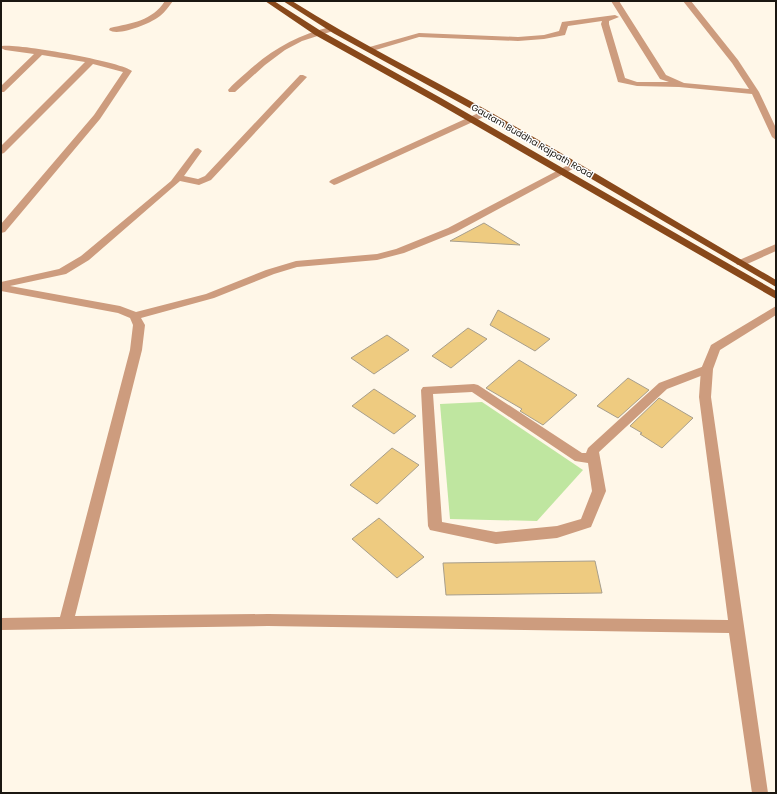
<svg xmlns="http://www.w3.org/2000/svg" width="777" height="794" font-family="Poppins,sans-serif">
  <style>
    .green { fill: #bfe6a0 }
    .building { fill: #eecb80; stroke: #a79e8c }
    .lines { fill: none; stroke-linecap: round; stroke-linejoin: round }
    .service { fill: #cd9c7e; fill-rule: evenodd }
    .minor { fill: #cd9c7e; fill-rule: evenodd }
    .trunk { fill: #88481a; fill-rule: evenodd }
    .labels { text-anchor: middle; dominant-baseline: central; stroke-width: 3; stroke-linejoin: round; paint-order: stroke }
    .far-street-label { font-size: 9px; fill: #1b1711; stroke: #fff }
  </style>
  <rect width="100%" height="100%" fill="#fff7e8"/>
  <path class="green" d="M482 402 583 470 537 521 450 519 440 404Z"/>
  <path class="building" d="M484 223 520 245 450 241Z
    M498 310 550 339 535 351 490 325Z
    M468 328 487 339 451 368 432 356Z
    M387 335 409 350 374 374 351 358Z
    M519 360 577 395 543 425 520 411 522 409 486 388Z
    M628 378 649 390 618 418 597 406Z
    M374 389 416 416 394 434 352 406Z
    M659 398 693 418 662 448 640 434 642 433 630 426Z
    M392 448 419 465 377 504 350 485Z
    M379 518 424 557 397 578 352 539Z
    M595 561 602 593 446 595 443 563Z"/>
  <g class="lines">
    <path class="service" d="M707 365 711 366 713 369 711 372 667 389 599 452 606 491 591 527 557 538 496 544 430 530 428 526 421 390 423 387 474 384 478 385 582 453H586L588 448 659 383ZM472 392 575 461 588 463 592 491 581 519 557 526 496 532 442 522 433 394Z"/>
    <path class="minor" d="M165 1H173C169 6 165 12 160 16 152 23 118 37 109 30L110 28C132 23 152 21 165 1Z
      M611 1H619L666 75 684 83 749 89 732 63 683 1H691L738 60 759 92 776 128V140L772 137 752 94 679 87 637 86 618 82 601 24 602 21 568 26 565 35 544 39 518 41 419 37 369 52 365 50 366 48 419 33 518 37 544 35 559 31 562 22 615 15 619 17 609 21V24L625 78 637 82H669L660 79Z
      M330 27H333V31L302 41 285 50 265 65 235 92H229L228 90C233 84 240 78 246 73 271 50 297 35 330 27Z
      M2 46C17 43 123 62 132 71L100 119 5 232 1 233V224L94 115 123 72 93 64 4 153 1 154V146L85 62 42 55 4 92H1V86L34 54 5 50 1 48Z
      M300 75H303L307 77 211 180 199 185 180 181 89 260 66 274 10 286 120 306 136 312 206 294 266 270 296 261 377 254 396 249 448 228 572 163 575 162 580 165 456 232 404 253 377 260 297 267 274 274 214 298 141 318 145 325 142 350 75 616 268 614 728 620 699 397 701 369 711 345 776 306V315L720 350 713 369 711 397 768 793H752L729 633 268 626 1 630V618L60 617 130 350 133 325 130 318 118 313 1 291V282L59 269 81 256 171 181 195 149 198 148 202 151 184 176 198 179 205 176Z
      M485 110 489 113 488 115 337 184 334 185 329 182 331 180Z
      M776 244V251L745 265H737L736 263 737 261Z"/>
    <path class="trunk" d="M265 1H274L321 31 441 98 776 291V299L435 102 315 35Z
      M283 1H292C357 42 425 75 492 113 587 167 681 225 776 280V287L484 116 333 33Z"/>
  </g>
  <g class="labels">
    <g class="far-street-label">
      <text transform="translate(532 141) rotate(30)">Gautam Buddha Rajpath Road</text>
    </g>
  </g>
  <rect width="777" height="794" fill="none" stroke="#1b1711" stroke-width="4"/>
</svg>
